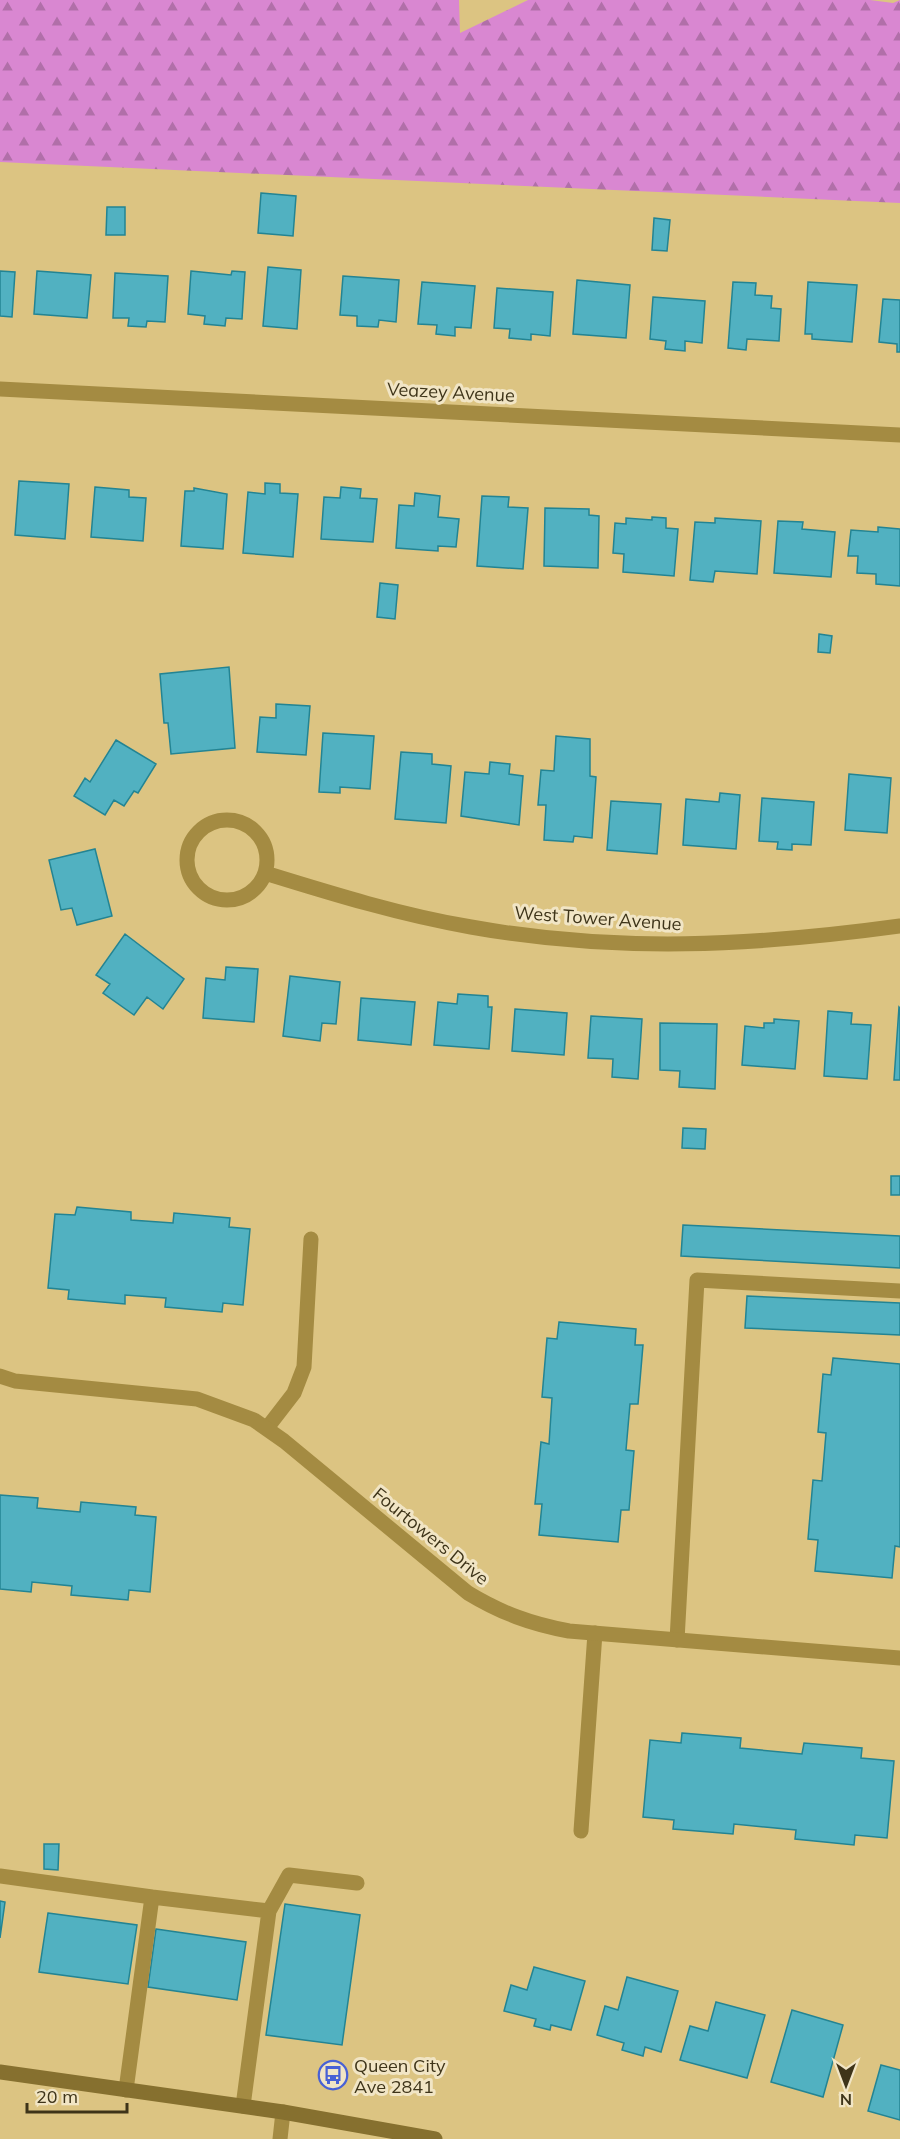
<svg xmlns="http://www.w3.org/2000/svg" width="900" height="2139" font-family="Mulish,sans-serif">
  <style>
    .forest { fill: url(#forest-firs) }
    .building { fill: #51b1c1; stroke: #238493; stroke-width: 1.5 }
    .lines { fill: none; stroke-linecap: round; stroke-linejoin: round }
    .service { stroke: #a48b42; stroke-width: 15 }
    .minor { stroke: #a48b42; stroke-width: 15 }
    .secondary { stroke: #86702f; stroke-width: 15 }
    .labels { text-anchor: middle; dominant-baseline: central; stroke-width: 6; stroke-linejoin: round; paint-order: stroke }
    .street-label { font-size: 18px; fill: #3e3419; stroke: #f1e5c5 }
    .poi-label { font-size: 18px; fill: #3e3419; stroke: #f1e5c5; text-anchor: start }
  </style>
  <defs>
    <pattern id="forest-firs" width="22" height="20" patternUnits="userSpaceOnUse" patternTransform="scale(1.5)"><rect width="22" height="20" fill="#d987d1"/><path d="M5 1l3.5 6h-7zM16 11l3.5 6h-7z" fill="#b16fa9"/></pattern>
  </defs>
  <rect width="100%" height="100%" fill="#dcc482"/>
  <path class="forest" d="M0 0H459L460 33 528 0H870L893 3 900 0V203L0 162Z"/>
  <path class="building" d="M261 193 296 196 293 236 258 233Z
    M107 207H125V235H106Z
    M654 218 670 220 667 251 652 250Z
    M268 267 301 270 297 329 263 326Z
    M0 271 15 272 12 317 0 316Z
    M37 271 91 275 87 318 34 314Z
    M191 271 231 275 232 271 245 272 242 319 226 318 225 326 204 324 205 316 188 314Z
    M115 273 168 276 165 322 147 321 146 327 128 326 129 318H113Z
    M343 276 399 280 396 322 379 320 378 327 357 326V316L340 315Z
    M577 280 630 285 626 338 573 334Z
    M422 282 475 286 471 328 455 327V336L436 334 437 325 418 324Z
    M733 282 756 283 755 295 772 296 771 308 781 309 779 341 747 339 746 350 728 348Z
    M808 282 857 285 852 342 812 339V334H805Z
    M497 288 553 292 550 336 531 334V340L509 338 510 329 494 328Z
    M653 297 705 301 702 343 685 341V351L665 349 666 341 650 339Z
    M883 299 900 300V352H897V344L879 342Z
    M19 481 69 484 65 539 15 535Z
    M265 483 280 484V493L298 494 293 557 243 553 248 492 265 494Z
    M95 487 129 490V497L146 498 143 541 91 537Z
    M341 487 361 489 360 498 377 499 373 542 321 539 324 497 340 498Z
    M194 488 227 494 223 549 181 546 185 491H194Z
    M415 493 440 496 438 517 459 519 456 547 438 546V551L396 548 399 505 414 506Z
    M482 496 509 497 508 507 528 508 523 569 477 566Z
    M545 508 589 509V515L599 516 598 568 544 566Z
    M652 517 666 518V528L678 529 674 576 623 572 624 554 613 553 615 523 626 524V518L652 520Z
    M715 518 761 521 757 574 715 571 713 582 690 580 695 522 715 523Z
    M778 521 803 522 802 529 835 532 831 577 774 573Z
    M878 527 900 529V586L876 584V574L857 573 858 556H848L851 530 878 532Z
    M380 583 398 585 395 619 377 617Z
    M819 634 832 636 830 653 818 652Z
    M229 667 235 748 171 754 168 723H164L160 674Z
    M276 704 310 706 306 755 257 752 260 717 276 718Z
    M323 733 374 736 370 789 340 787V793L319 792Z
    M556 736 590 739V776L596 777 592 838 574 836 573 842 544 840 546 805H538L541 770 554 771Z
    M116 740 156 764 138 793 134 791 124 806 114 800 105 815 74 796 85 778 90 782Z
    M401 752 432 754V764L451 766 446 823 395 819Z
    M490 762 510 764 509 774 523 776 519 825 461 816 465 772 489 774Z
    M849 774 891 778 887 833 845 830Z
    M720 793 740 795 736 849 683 845 686 799 719 802Z
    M762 798 814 802 811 845 792 844V850L777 849 778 842 759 841Z
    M611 801 661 804 657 854 607 850Z
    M95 849 112 916 77 925 72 908 61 910 49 860Z
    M125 934 184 979 163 1009 147 997 134 1015 103 993 110 984 96 975Z
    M226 967 258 969 254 1022 203 1018 206 978 225 980Z
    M290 976 340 982 336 1024 322 1023 320 1041 283 1036Z
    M458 994 488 996V1007H492L489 1049 434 1045 438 1002 457 1004Z
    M361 998 415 1002 411 1045 358 1040Z
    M899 1007 900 1008V1080H894Z
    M515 1009 567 1013 564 1055 512 1051Z
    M828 1011 852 1013 851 1024 871 1025 867 1079 824 1076Z
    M591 1016 642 1019 638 1079 612 1077 613 1059 588 1058Z
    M774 1019 799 1021 795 1069 742 1065 745 1026 764 1028V1023H774Z
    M660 1023 717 1024 715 1089 679 1087 680 1071 660 1070Z
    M683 1128 706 1129 705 1149 682 1148Z
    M891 1176H900V1195H891Z
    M77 1207 131 1212V1220L173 1223 174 1213 230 1218 229 1227 250 1229 243 1305 223 1303 222 1312 165 1307 166 1298 125 1295V1304L68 1299 69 1290 48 1288 55 1214 75 1215Z
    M683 1225 900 1236V1268L681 1256Z
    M747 1296 900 1303V1335L745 1328Z
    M559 1322 636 1329 635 1345H643L638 1404H630L626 1450 634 1451 629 1510H621L618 1542 539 1535 542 1504H535L541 1442 549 1444 552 1398 542 1397 547 1338 557 1339Z
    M833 1358 900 1364V1547L895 1546 892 1578 815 1571 818 1540 808 1539 813 1480 822 1481 826 1433 818 1432 823 1374 831 1375Z
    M0 1495 38 1498 37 1508 80 1512 81 1502 136 1507 135 1515 156 1517 150 1592 129 1590 128 1600 71 1595 72 1586 32 1582 31 1592 0 1589Z
    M682 1733 741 1738 740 1748 802 1754 804 1743 862 1748 861 1758 894 1761 887 1838 855 1835 854 1845 795 1839 796 1830 734 1824 733 1834 673 1829 674 1820 643 1817 650 1740 681 1743Z
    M44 1844H59L58 1870 44 1869Z
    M0 1901 5 1902 0 1938Z
    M285 1904 360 1915 342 2045 266 2035Z
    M48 1913 137 1925 128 1984 39 1972Z
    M156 1929 246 1942 237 2000 148 1987Z
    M534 1967 585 1981 571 2030 551 2025 550 2030 534 2026 536 2019 504 2011 511 1985 527 1990Z
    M627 1977 678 1991 661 2052 645 2047 643 2056 622 2050 624 2043 597 2035 605 2006 618 2010Z
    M716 2002 765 2015 747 2078 680 2060 690 2026 708 2031Z
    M792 2010 843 2025 823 2097 771 2082Z
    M881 2065 900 2070V2120L868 2111Z"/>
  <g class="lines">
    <path class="service" d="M267 1428 294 1393 304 1367 311 1239
      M677 1640 697 1280 900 1291
      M581 1831 595 1633
      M0 1876 152 1897 126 2090
      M152 1897 269 1911 243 2106
      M269 1911 289 1875 357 1883"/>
    <path class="minor" d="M0 389 900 435
      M187 860a40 40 0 1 1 80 0a40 40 0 1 1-80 0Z
      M265 873C333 894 401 915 471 927 616 953 755 946 900 926
      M0 1376 15 1381 197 1399 254 1420 284 1441 468 1593C501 1613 531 1624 569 1631L900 1658
      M280 2139 283 2112"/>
    <path class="secondary" d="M0 2072 283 2112 435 2139"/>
  </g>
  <defs>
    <g id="bus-ring" transform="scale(1.5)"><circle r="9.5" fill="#f1e5c5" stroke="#4861d5" stroke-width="1.5"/><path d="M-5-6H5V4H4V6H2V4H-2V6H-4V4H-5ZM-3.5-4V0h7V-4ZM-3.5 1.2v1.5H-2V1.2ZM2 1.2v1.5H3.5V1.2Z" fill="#4861d5"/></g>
  </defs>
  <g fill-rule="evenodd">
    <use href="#bus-ring" x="333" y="2075"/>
  </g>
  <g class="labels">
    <g class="street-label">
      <text transform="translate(451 392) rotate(3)">Veazey Avenue</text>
      <text transform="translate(598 918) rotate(4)">West Tower Avenue</text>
      <text transform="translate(431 1536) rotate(39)">Fourtowers Drive</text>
    </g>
    <g class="poi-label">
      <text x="354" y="2065">Queen City<tspan x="354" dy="21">Ave 2841</tspan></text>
    </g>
  </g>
  <g transform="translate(846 2085) rotate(180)" stroke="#f1e5c5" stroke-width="4.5" paint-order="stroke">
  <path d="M0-4.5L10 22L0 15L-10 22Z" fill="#3e3419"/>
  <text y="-9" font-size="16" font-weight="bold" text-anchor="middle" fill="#3e3419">N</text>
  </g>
  <path d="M27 2103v9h100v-9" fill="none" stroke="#3e3419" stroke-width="3"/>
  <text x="36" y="2103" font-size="18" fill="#3e3419" stroke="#f1e5c5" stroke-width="4.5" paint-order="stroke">20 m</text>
</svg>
